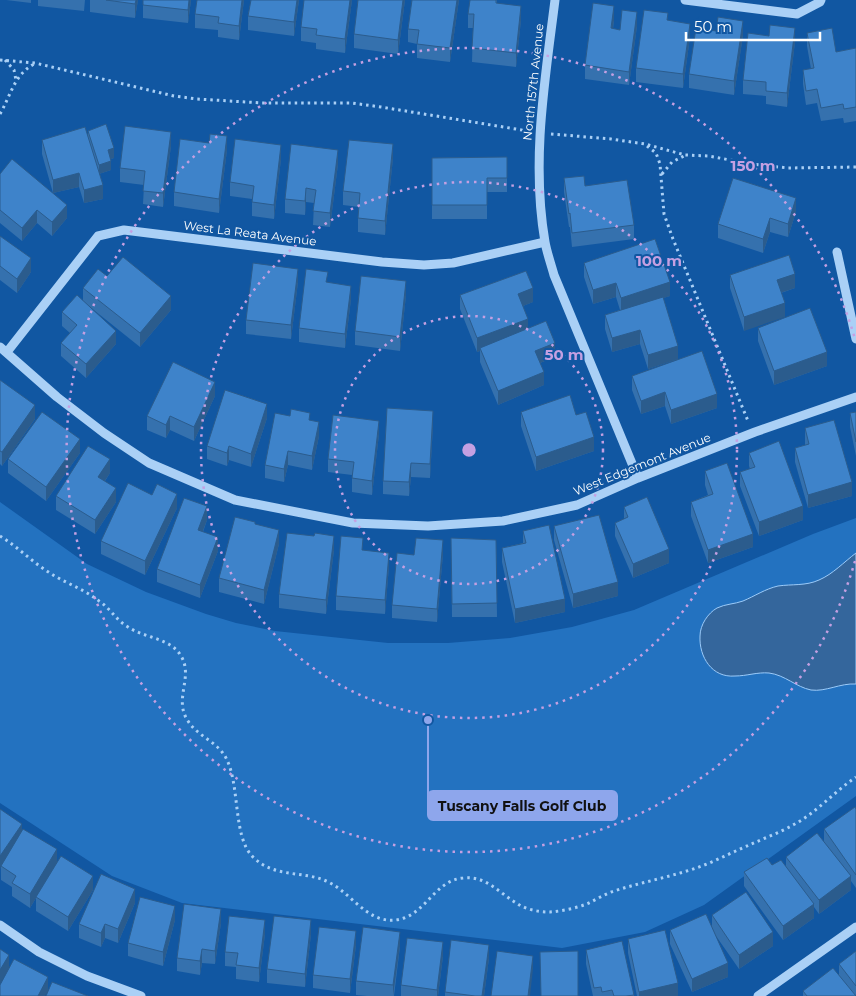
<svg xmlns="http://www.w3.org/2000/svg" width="856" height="996" font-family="Montserrat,sans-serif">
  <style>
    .green { fill: #2372c0 }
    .water { fill: #34669c; stroke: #9ccbf9 }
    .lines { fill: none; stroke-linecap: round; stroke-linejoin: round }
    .path { stroke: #aad0f6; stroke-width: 3; stroke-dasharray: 2.5 4; stroke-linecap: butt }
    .minor { stroke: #aad0f6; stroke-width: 9 }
    .wall { fill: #3571ae }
    .shaded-wall { fill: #2b5c8d }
    .building { fill: #3e83ca; stroke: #2b5c8d }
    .ring { fill: none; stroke: #c4a0e2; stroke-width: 2.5; stroke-dasharray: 2.5 5 }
    .labels { text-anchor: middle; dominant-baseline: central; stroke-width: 4; stroke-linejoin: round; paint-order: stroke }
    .street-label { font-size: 12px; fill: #fff; stroke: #1157a2 }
    .centre { fill: #c4a0e2; stroke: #1157a2; stroke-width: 2.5 }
    .ring-label { font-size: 15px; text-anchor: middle; font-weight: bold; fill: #c4a0e2; stroke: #1157a2; stroke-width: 4; stroke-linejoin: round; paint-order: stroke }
    .leader { fill: none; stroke: #8ea6ec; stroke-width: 2 }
    .callout-dot { fill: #8ea6ec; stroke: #1157a2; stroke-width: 2 }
    .callout { fill: #8ea6ec; stroke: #8ea6ec; stroke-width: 2 }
    .callout-label { font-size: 14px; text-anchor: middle; font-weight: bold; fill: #111 }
  </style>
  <rect width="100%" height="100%" fill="#1157a2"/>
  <path class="green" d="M0 502 87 564 146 592 206 614 236 623 275 631 388 643H448L510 638 572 627 634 610 813 534 856 518V796L704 905 645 932 562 948 182 903 112 876 0 803Z"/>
  <path class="water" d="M856 553V684C840 683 826 692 811 690 796 687 785 675 769 673 757 672 747 676 735 676 712 678 699 657 700 636 700 625 708 613 717 608 725 604 735 604 743 601 755 596 765 589 778 586 792 584 806 586 819 580 833 574 844 562 856 553Z"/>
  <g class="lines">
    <path class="path" d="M0 60 35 63 174 96 197 99 262 103H352L381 107 528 131
      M5 60 14 70 16 80
      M0 114C11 95 14 75 34 64
      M551 134 611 139 645 144 685 155 709 156 751 164 788 168 856 167
      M647 146 656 153 660 164 664 214 673 239 748 421
      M662 174 672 162 684 156
      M0 536C18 547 32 562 50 573 65 583 84 589 99 601 110 608 116 620 128 627 144 638 171 638 181 656 194 677 173 699 188 721 198 737 219 742 227 760 240 787 233 838 253 857 276 880 307 869 332 884 355 897 372 929 404 918 427 910 437 880 463 878 486 875 500 894 518 904 527 910 539 912 550 912 563 911 577 908 589 903 597 899 605 894 614 891 639 883 665 878 690 870 710 864 728 854 747 846 762 839 779 833 793 825 816 813 834 792 856 777"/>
    <path class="minor" d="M555 0C545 80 531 161 545 242 547 253 551 264 554 275L638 478
      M685 0 797 14 820 2 821 0
      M837 252 856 339
      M0 347 57 397 104 433 149 463 235 500 353 523 428 526 503 521 577 505 638 478 755 432 856 397
      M7 352 98 236 124 230 382 262 424 265 453 263 545 242
      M0 925 39 952 87 976 141 996
      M758 996 856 927"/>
  </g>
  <path class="wall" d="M6 0H31V3Z
    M38 0H85L84 11 38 6Z
    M90 0H138L135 18 90 12Z
    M191 0 188 23 143 18V5Z
    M197 0H244L239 40 218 37V30L195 28V14Z
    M251 0H299L294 36 248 30V16Z
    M352 0 345 53 316 49V43L301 41V27Z
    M405 0 398 54 354 48V34Z
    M412 0H459L450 62 417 58V44L408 42V29Z
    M497 0V4L521 20 516 67 472 62 473 28H468V14Z
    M614 20 613 29 620 30 637 26 629 85 585 79V65Z
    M668 21 690 37 683 88 636 82V68Z
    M716 31 743 35 734 95 689 88V74Z
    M807 33 836 52 856 48V121L844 123 843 118 821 121 817 103 806 105 803 84V70L811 69 807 46Z
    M795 42 787 107 766 104V96L743 94V80Z
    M88 131 114 158 111 159V170L99 174 103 199 84 203 79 187 53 193 67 218 52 236 37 223 22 241 0 223V174L53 193 42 154V140L88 137Z
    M209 143 227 150 219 213 174 206V192Z
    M171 146 163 207 143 204 144 185 120 182V168Z
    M507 157V192H487V219H432V158Z
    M393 158 385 235 358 232V218L359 207 343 205V191Z
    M281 159 274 219 252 216V199L230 196V182Z
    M338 164 330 227 313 225 314 203 306 202 305 215 285 213V199Z
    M564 178 585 186 634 225V239L572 247 570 227H569L564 192Z
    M796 212 788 237 770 232 763 253 718 238V224Z
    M0 236 31 272 17 293 0 280Z
    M584 263 670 296 663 298 678 359 648 369 640 344 612 352 605 329V315L620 310 616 297 593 304 584 277Z
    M730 275 795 288 781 293 744 331 730 288Z
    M107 276 171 310 140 347 90 307 116 344 86 378 61 356V343L70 333 62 326V312L83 301V288Z
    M298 282 291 339 246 334V320Z
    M328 283 351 299 345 348 299 342V328Z
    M406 295 400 351 355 345V331Z
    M460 295 533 302 523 306 528 328 555 357 540 363 544 385 498 405 480 362V351L477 352 460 309Z
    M758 328 827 366 774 385 758 341Z
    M632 376 717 408 671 424 665 406 641 414 632 390Z
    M0 380 35 419 2 466 0 464Z
    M215 396 194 441 170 430 166 438 147 430V416Z
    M521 412 576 415 594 451 536 471 521 426Z
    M856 412V456L850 427V413Z
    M267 418 251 467 229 460 227 466 207 459V446Z
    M310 421 319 436 312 470 288 465 284 482 265 478V465Z
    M433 425 430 478 411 477 409 496 383 494V481Z
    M805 428 852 496 808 508 795 462V448L805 445Z
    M379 434 372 495 352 492V475L328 472V459Z
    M80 453 46 501 8 473V459Z
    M749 453 803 520 759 536 740 486V472L750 469 749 466Z
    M705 471 753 547 708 563 691 516V502L708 495 705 485Z
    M110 473 105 481 116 502 95 534 56 510V496Z
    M624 507 669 563 633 578 615 536V523L624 519Z
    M177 508 145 575 101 554V541Z
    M207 520 203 532 218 551 200 598 157 582V569Z
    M255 524 279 544 264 604 219 592V578Z
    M554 526 618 596 573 608 554 540Z
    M523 531 565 612 515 623 502 562V548L523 543Z
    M451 538 496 540 497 617H452Z
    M334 550 326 614 279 608V594Z
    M363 550 389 566 385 614 336 610V596Z
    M443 554 437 622 392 618V605L414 555Z
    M0 809 22 831 57 863 93 890 68 931 36 911V898L30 908 12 896V887L1 880Z
    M856 809V888L851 881V890L819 914 814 907V918L783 940 744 886V872L772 865 786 866V857L824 841V829Z
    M135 903 118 943 105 938 101 947 79 938V924Z
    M712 915 773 946 739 969 716 936 728 977 692 992 670 944V930L712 926Z
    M175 920 163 966 128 956V943Z
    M221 923 215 964 202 963 200 975 177 971V958Z
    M265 934 259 982 236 979V967L225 966V952Z
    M311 934 305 987 267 983V969Z
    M628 939 678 996H637L628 953Z
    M356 945 350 993 313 988V975Z
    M400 946 394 996H367L356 995V981Z
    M586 950 634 995V996H593L586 964Z
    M856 951V996H803V991L839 975V964Z
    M443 956 438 996H401V985Z
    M489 958 484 996H445V992Z"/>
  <path class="shaded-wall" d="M136 0H138L135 18V4Z
    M189 0H191L188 23V10Z
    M242 0H244L239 40V26Z
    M297 0H299L294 36V22Z
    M350 0H352L345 53V39Z
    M403 0H405L398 54V40Z
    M457 0H459L450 62V48Z
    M521 6V20L516 67V53Z
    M614 6V20L611 42V28Z
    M637 12V26L629 85V72Z
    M743 21V35L734 95V81Z
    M690 24V37L683 88V74Z
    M795 28V42L787 107V93Z
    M171 132V146L163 207V193Z
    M227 136V150L219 213V199Z
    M393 144V158L385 235V221Z
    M281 145V159L274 219V205Z
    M114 148V158L108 160V150Z
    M338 150V164L330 227V213Z
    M111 161V170L99 174V165Z
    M79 173V187L53 193V180Z
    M103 185V199L84 203V190Z
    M306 188V202L305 215V201Z
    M796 198V212L788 237V224Z
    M67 205V218L52 236V222Z
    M37 210V223L22 241V228Z
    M770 218V232L763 253V239Z
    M31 258V272L17 293V279Z
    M298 269V282L291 339V325Z
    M795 274V288L777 294V280Z
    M406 281V295L400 351V337Z
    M670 282V296L621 312V298Z
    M616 283V297L593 304V290Z
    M351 286V299L345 348V334Z
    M533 288V302L518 308V294Z
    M171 296V310L140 347V333Z
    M785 303V317L744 331V317Z
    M528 319V333L480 348V351L477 352V338Z
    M640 330V344L612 352V338Z
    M116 331V344L86 378V364Z
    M555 343V357L535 365V351Z
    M678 346V359L648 369V355Z
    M827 352V366L774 385V371Z
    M544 372V385L498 405V391Z
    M215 382V396L194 441V427Z
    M665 392V406L641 414V401Z
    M717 394V408L671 424V410Z
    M267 404V418L251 467V454Z
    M35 405V419L2 466V452Z
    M433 411V425L430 478V464Z
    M170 416V430L166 438V425Z
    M379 421V434L372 495V481Z
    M319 422V436L312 470V456Z
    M594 437V451L536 471V457Z
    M80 439V453L46 501V487Z
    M229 446V460L227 466V453Z
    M288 451V465L284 482V469Z
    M110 459V473L98 491V477Z
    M411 463V477L409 496V482Z
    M852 482V496L808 508V495Z
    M116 488V502L95 534V520Z
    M177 494V508L145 575V561Z
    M207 506V520L198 544V530Z
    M803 506V520L759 536V522Z
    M279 530V544L264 604V590Z
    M753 534V547L708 563V550Z
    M334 536V550L326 614V600Z
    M218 537V551L200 598V585Z
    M443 540V554L437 622V609Z
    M669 549V563L633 578V564Z
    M389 553V566L385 614V600Z
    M618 582V596L573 608V594Z
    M565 599V612L515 623V609Z
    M22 824V837L1 866 0 870V856Z
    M57 849V863L30 908V894Z
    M93 876V890L68 931V917Z
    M851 876V890L819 914V900Z
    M135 889V903L118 943V929Z
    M814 904V918L783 940V926Z
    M175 906V920L163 966V952Z
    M221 909V923L215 964V951Z
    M265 920V934L259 982V968Z
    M311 920V934L305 987V974Z
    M105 924V938L101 947V933Z
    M356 931V945L350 993V979Z
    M400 932V946L393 996V985Z
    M773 932V946L739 969V955Z
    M443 942V956L438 996H437V990Z
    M489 945V958L484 996H482Z
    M202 949V963L200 975V961Z
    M9 955V969L0 984V970Z
    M533 956V969L530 996H528Z
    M728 963V977L692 992V979Z
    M48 977V991L45 996H38Z
    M678 983V996H639V992Z"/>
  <path class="building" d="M106 0H136L135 4Z
    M143 0H189L188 10 143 5Z
    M197 0H242L239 26 218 23 219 17 195 14Z
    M251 0H297L294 22 248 16Z
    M304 0H350L345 39 316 35 317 29 301 27Z
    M358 0H403L398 40 354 34Z
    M412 0H457L450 48 417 44 419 30 408 29Z
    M470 0H496V3L521 6 516 53 472 48 474 14H468Z
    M593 3 614 6 611 28 620 30 622 10 637 12 629 72 585 65Z
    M644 10 668 13 667 20 690 24 683 74 636 68Z
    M718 17 743 21 734 81 689 74 696 28 716 31Z
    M770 25 795 28 787 93 766 91V82L743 80 748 33 769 36Z
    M832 28 836 52 856 48V107L844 109 843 104 821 108 817 89 806 91 803 70 814 68 807 33Z
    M106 124 114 148 108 150 111 161 99 165 88 131Z
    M125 126 171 132 163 193 143 191 145 171 120 168Z
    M85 127 103 185 84 190 79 173 53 180 42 140Z
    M210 134 227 136 219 199 174 192 180 139 209 143Z
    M235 139 281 145 274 205 252 202 254 186 230 182Z
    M349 140 393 144 385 221 358 218 360 193 343 191Z
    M291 144 338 150 330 213 313 211 316 190 306 188 305 201 285 199Z
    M507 157V178H487V205H432V158Z
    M12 159 67 205 52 222 37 210 22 228 0 210V174Z
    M584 176 585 186 627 180 634 225 572 233 570 213 569 214 564 178Z
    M733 178 796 198 788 224 770 218 763 239 718 224Z
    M0 236 31 258 17 279 0 266Z
    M655 239 670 282 621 298 616 283 593 290 584 263Z
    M789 255 795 274 777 280 785 303 744 317 730 275Z
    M123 257 171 296 140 333 83 288 98 269 107 276Z
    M253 263 298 269 291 325 246 320Z
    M306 269 328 272 326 282 351 286 345 334 299 328Z
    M526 271 533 288 518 294 528 319 477 338 460 295Z
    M361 276 406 281 400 337 355 331Z
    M77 295 116 331 86 364 61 343 77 325 62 312Z
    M663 297 678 346 648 355 640 330 612 338 605 315Z
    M810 308 827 352 774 371 758 328Z
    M546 321 555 343 535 351 544 372 498 391 480 348Z
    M702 351 717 394 671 410 665 392 641 401 632 376Z
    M173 362 215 382 194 427 170 416 166 425 147 416Z
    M0 380 35 405 2 452 0 451Z
    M225 390 267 404 251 454 229 446 227 453 207 446Z
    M570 395 576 415 586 412 594 437 536 457 521 412Z
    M387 408 433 411 430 464 411 463 409 482 383 481Z
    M291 409 310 413 309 420 319 422 312 456 288 451 284 469 265 465 275 413 290 416Z
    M42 412 80 439 46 487 8 459Z
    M856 412V442L850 413Z
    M333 415 379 421 372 481 352 478 354 462 328 459Z
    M834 420 852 482 808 495 795 448 809 444 805 428Z
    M779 441 803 506 759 522 740 472 755 467 749 453Z
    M88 446 110 459 98 477 116 488 95 520 56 496Z
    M727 463 753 534 708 550 691 502 713 494 705 471Z
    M128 483 152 495 157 484 177 494 145 561 101 541Z
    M647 497 669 549 633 564 615 523 628 517 624 507Z
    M184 498 207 506 198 530 218 537 200 585 157 569Z
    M599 515 618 582 573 594 554 526Z
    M235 517 255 522V524L279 530 264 590 219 578Z
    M549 525 565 599 515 609 502 548 526 543 523 531Z
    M287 533 314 536 315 533 334 536 326 600 279 594Z
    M341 536 363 538 362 550 389 553 385 600 336 596Z
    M416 538 443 540 437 609 392 605 397 553 414 555Z
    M451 538 496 540 497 603 452 604Z
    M855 807 856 809V875L824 829Z
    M0 809 22 824 0 856Z
    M23 829 57 849 30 894 12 883 16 876 1 866Z
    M817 833 851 876 819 900 786 857Z
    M61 856 93 876 68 917 36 897Z
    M767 858 772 865 781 860 814 904 783 926 744 872Z
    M101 874 135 889 118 929 105 924 101 933 79 924Z
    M746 892 773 932 739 955 712 915Z
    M140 897 175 906 163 952 128 943Z
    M184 904 221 909 215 951 202 949 200 961 177 958Z
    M706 914 728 963 692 979 670 930Z
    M229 916 265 920 259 968 236 965 238 953 225 952Z
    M274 916 311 920 305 974 267 969Z
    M319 927 356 931 350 979 313 975Z
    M363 927 400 932 393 985 356 981Z
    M665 930 678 983 639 992 628 939Z
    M407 938 443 942 437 990 401 985Z
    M451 940 489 945 482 996H475L445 992Z
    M622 941 634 995 626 996H614L612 990 602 992 601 987 594 988 586 950Z
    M0 949 9 955 0 970Z
    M497 951 533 956 528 996H491Z
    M578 951V996H541L540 952Z
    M856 951V986L839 964Z
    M14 959 48 977 38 996H0V985Z
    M833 968 856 996H807L803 991Z
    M52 982 88 996H46Z"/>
  <g class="ring">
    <circle cx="469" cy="450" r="134"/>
    <circle cx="469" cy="450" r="268"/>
    <path d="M855 561A402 402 0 1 1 855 339"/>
  </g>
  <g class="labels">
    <g class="street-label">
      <text transform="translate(533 82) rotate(-84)">North 157th Avenue</text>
      <text transform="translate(250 233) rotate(7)">West La Reata Avenue</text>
      <text transform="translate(642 464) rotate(-22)">West Edgemont Avenue</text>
    </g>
  </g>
  <circle cx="469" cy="450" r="8" class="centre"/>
  <g class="ring-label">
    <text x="753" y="171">150 m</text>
    <text x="659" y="266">100 m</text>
    <text x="564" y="360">50 m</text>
  </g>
  <path class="leader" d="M428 720L428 806"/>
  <circle class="callout-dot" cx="428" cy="720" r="5"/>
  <rect class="callout" x="428" y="791" width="189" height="29" rx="5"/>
  <g class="callout-label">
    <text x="522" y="811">Tuscany Falls Golf Club</text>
  </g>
  <path d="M686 32v8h134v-8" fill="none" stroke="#ffffff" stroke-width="2.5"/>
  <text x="694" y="32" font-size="15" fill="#ffffff" stroke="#1157a2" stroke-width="4" paint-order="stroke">50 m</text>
</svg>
